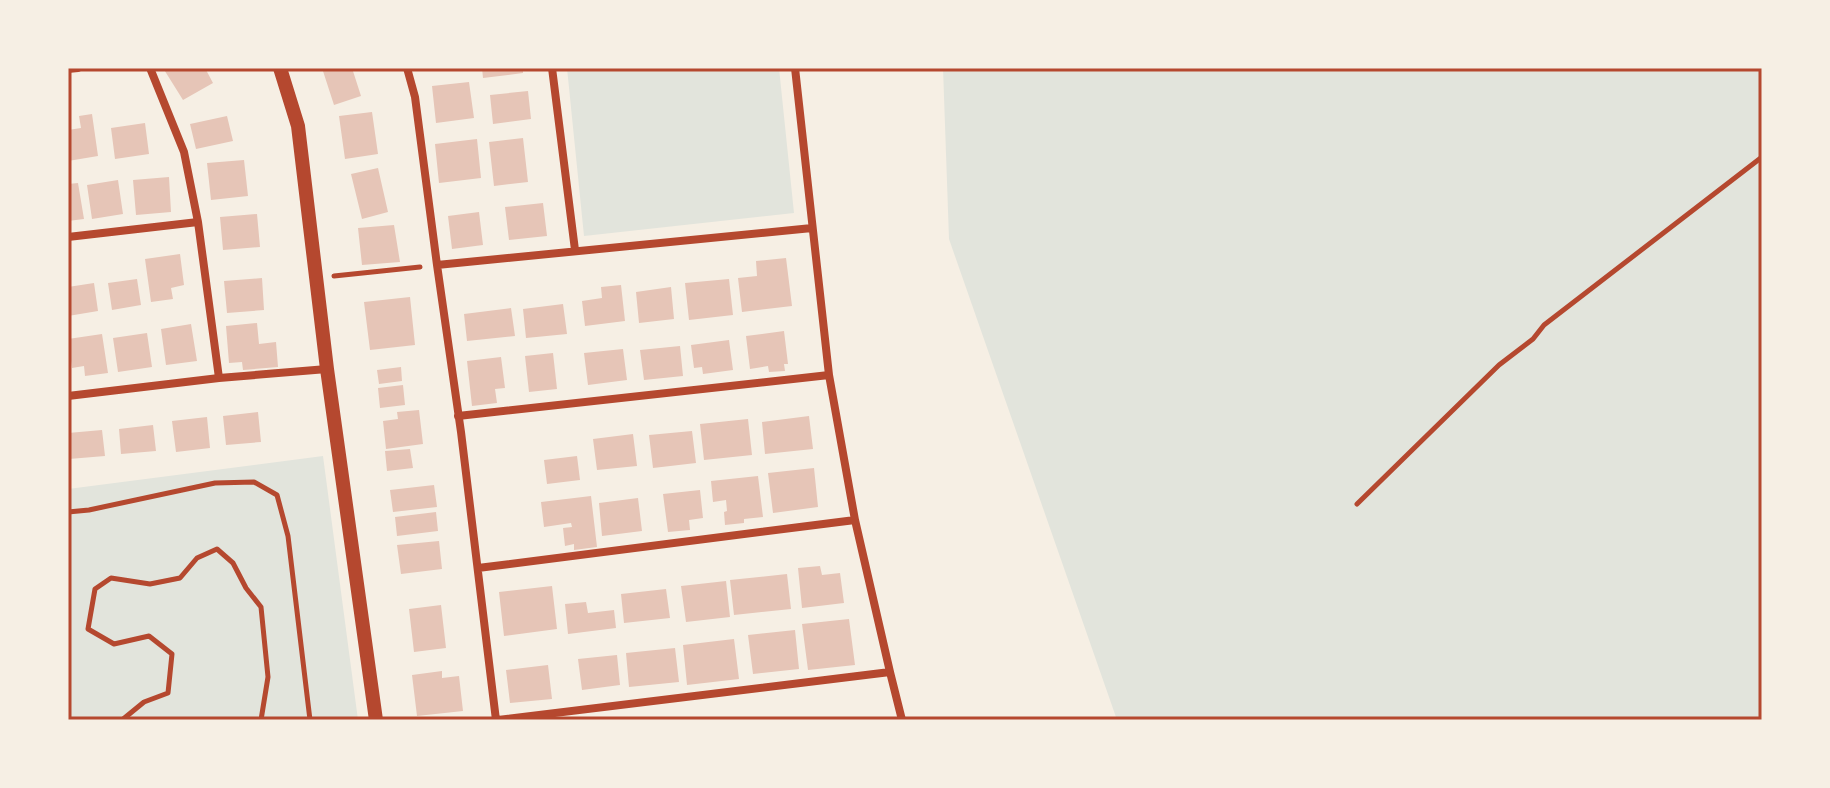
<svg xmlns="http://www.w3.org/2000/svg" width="1830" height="788" font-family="Helvetica,sans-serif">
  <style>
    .green { fill: #e2e4dc }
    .building { fill: #e6c5b7 }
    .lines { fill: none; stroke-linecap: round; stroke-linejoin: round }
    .path { stroke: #b5482f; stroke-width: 5 }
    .minor { stroke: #b5482f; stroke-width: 8 }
    .tertiary { stroke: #b5482f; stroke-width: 14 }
    .neatline { fill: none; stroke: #b5482f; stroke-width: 3 }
  </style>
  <rect width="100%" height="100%" fill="#f6efe4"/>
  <path class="green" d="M567 68H779L794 213 584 236Z
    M943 68H1762V720H1117L949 239Z
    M323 456 358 720H68V489Z"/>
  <path class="building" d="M163 68H205L213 83 183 100Z
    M322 68H352L361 96 334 105Z
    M482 68H523V73L483 78Z
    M469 82 474 118 436 123 432 86Z
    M528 91 531 119 493 124 490 95Z
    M372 112 378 154 345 159 339 116Z
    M92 114 98 156 68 161V130L81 128 79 116Z
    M227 116 233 141 196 149 190 124Z
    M145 123 149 154 115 159 111 128Z
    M523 138 528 182 494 186 489 142Z
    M477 139 481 178 439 183 435 144Z
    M244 160 248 196 211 200 207 163Z
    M378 168 388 212 362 219 351 174Z
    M169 177 171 212 136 215 133 180Z
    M118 180 123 214 92 219 87 185Z
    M78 183 84 219 68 221V184Z
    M543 203 547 236 509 240 505 207Z
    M479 212 483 245 452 249 448 216Z
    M257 214 260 247 223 250 220 217Z
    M394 225 400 262 362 265 358 228Z
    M180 254 184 285 171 288 173 299 151 302 145 259Z
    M786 258 792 306 742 312 738 278 757 276 756 261Z
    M262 278 264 310 227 313 224 281Z
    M137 279 141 305 112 310 108 283Z
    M729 279 733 315 689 320 685 283Z
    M94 283 98 311 68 316V287Z
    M621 285 625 321 585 326 582 301 602 298 601 287Z
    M671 287 674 319 639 323 636 292Z
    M410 297 415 345 370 350 364 302Z
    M563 304 567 334 526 338 523 309Z
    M511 308 515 336 467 341 464 314Z
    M257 323 259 344 276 342 278 367 243 370 242 362 229 363 226 326Z
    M191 324 197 361 166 365 161 329Z
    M784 331 788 364H784L785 371 769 372 768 366 750 369 746 336Z
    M147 333 152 367 118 372 113 338Z
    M102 334 108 373 85 376 84 366 72 368 68 339Z
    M729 340 733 370 703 374 702 367 694 368 691 345Z
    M680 346 683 376 644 380 640 350Z
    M623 349 627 380 588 385 584 353Z
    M553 353 557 389 529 392 525 356Z
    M501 357 505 388 495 389 497 403 472 406 467 361Z
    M401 367 402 381 379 384 377 370Z
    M403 385 405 405 380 408 378 388Z
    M419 410 423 444 386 449 383 421 398 419 397 412Z
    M258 412 261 442 226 445 223 416Z
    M809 416 813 449 765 454 762 422Z
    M207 417 210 448 176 452 172 421Z
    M748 419 752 455 704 460 700 424Z
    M153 425 156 451 121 454 119 429Z
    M102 430 105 456 69 459 68 433Z
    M692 431 696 463 653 468 649 435Z
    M633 434 637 466 597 470 593 439Z
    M410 449 413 468 387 471 385 451Z
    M577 456 580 480 547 484 544 460Z
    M814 468 818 507 773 513 768 473Z
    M758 476 763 517 744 519V523L725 525 724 512 727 511 726 500 713 502 711 481Z
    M434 485 437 507 393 512 390 490Z
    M700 490 703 518 689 520 690 530 668 532 663 494Z
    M591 496 597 547 574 550V544L565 546 563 528 572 527 571 523 544 527 541 502Z
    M638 498 642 531 602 536 599 503Z
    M436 512 438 531 397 536 395 517Z
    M439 541 442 569 401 574 397 545Z
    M820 566 822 575 840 573 844 603 802 608 798 568Z
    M787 574 791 609 734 615 730 580Z
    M726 581 730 617 686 622 681 586Z
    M552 586 557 629 504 636 499 592Z
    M666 589 670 618 624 623 621 594Z
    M586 602 588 613 614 610 616 628 568 634 565 604Z
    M441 605 446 648 414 652 409 609Z
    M849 619 855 665 808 670 802 624Z
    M795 630 799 669 753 674 748 635Z
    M734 639 739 679 687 685 683 645Z
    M675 648 679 682 629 687 626 653Z
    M617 655 620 685 582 690 578 659Z
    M548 665 552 699 510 703 506 670Z
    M442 671V678L459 676 463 711 417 716 412 675Z"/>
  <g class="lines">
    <path class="path" d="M334 276 420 267
      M1357 504 1499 365 1533 339 1544 325 1762 157
      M68 512 89 510 215 483 254 482 277 495 288 536 310 720
      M122 720 144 702 168 693 172 654 149 636 114 644 88 629 95 589 111 578 150 584 180 578 197 558 217 549 233 563 246 588 261 607 268 677 261 720"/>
    <path class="minor" d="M150 68 184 152 198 222 219 378
      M407 68 415 97 437 265 461 432 496 720
      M552 68 575 250
      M795 68 829 375 855 520 890 672
      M68 69 78 68
      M68 237 198 222
      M437 265 812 228
      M68 396 219 378 327 369
      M458 416 829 375
      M478 568 855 520
      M498 720 890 672 902 720"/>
    <path class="tertiary" d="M280 68 298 126 327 369 376 720"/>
  </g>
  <rect width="1830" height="788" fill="none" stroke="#f6efe4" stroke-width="140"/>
  <rect x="70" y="70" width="1690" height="648" class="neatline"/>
</svg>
